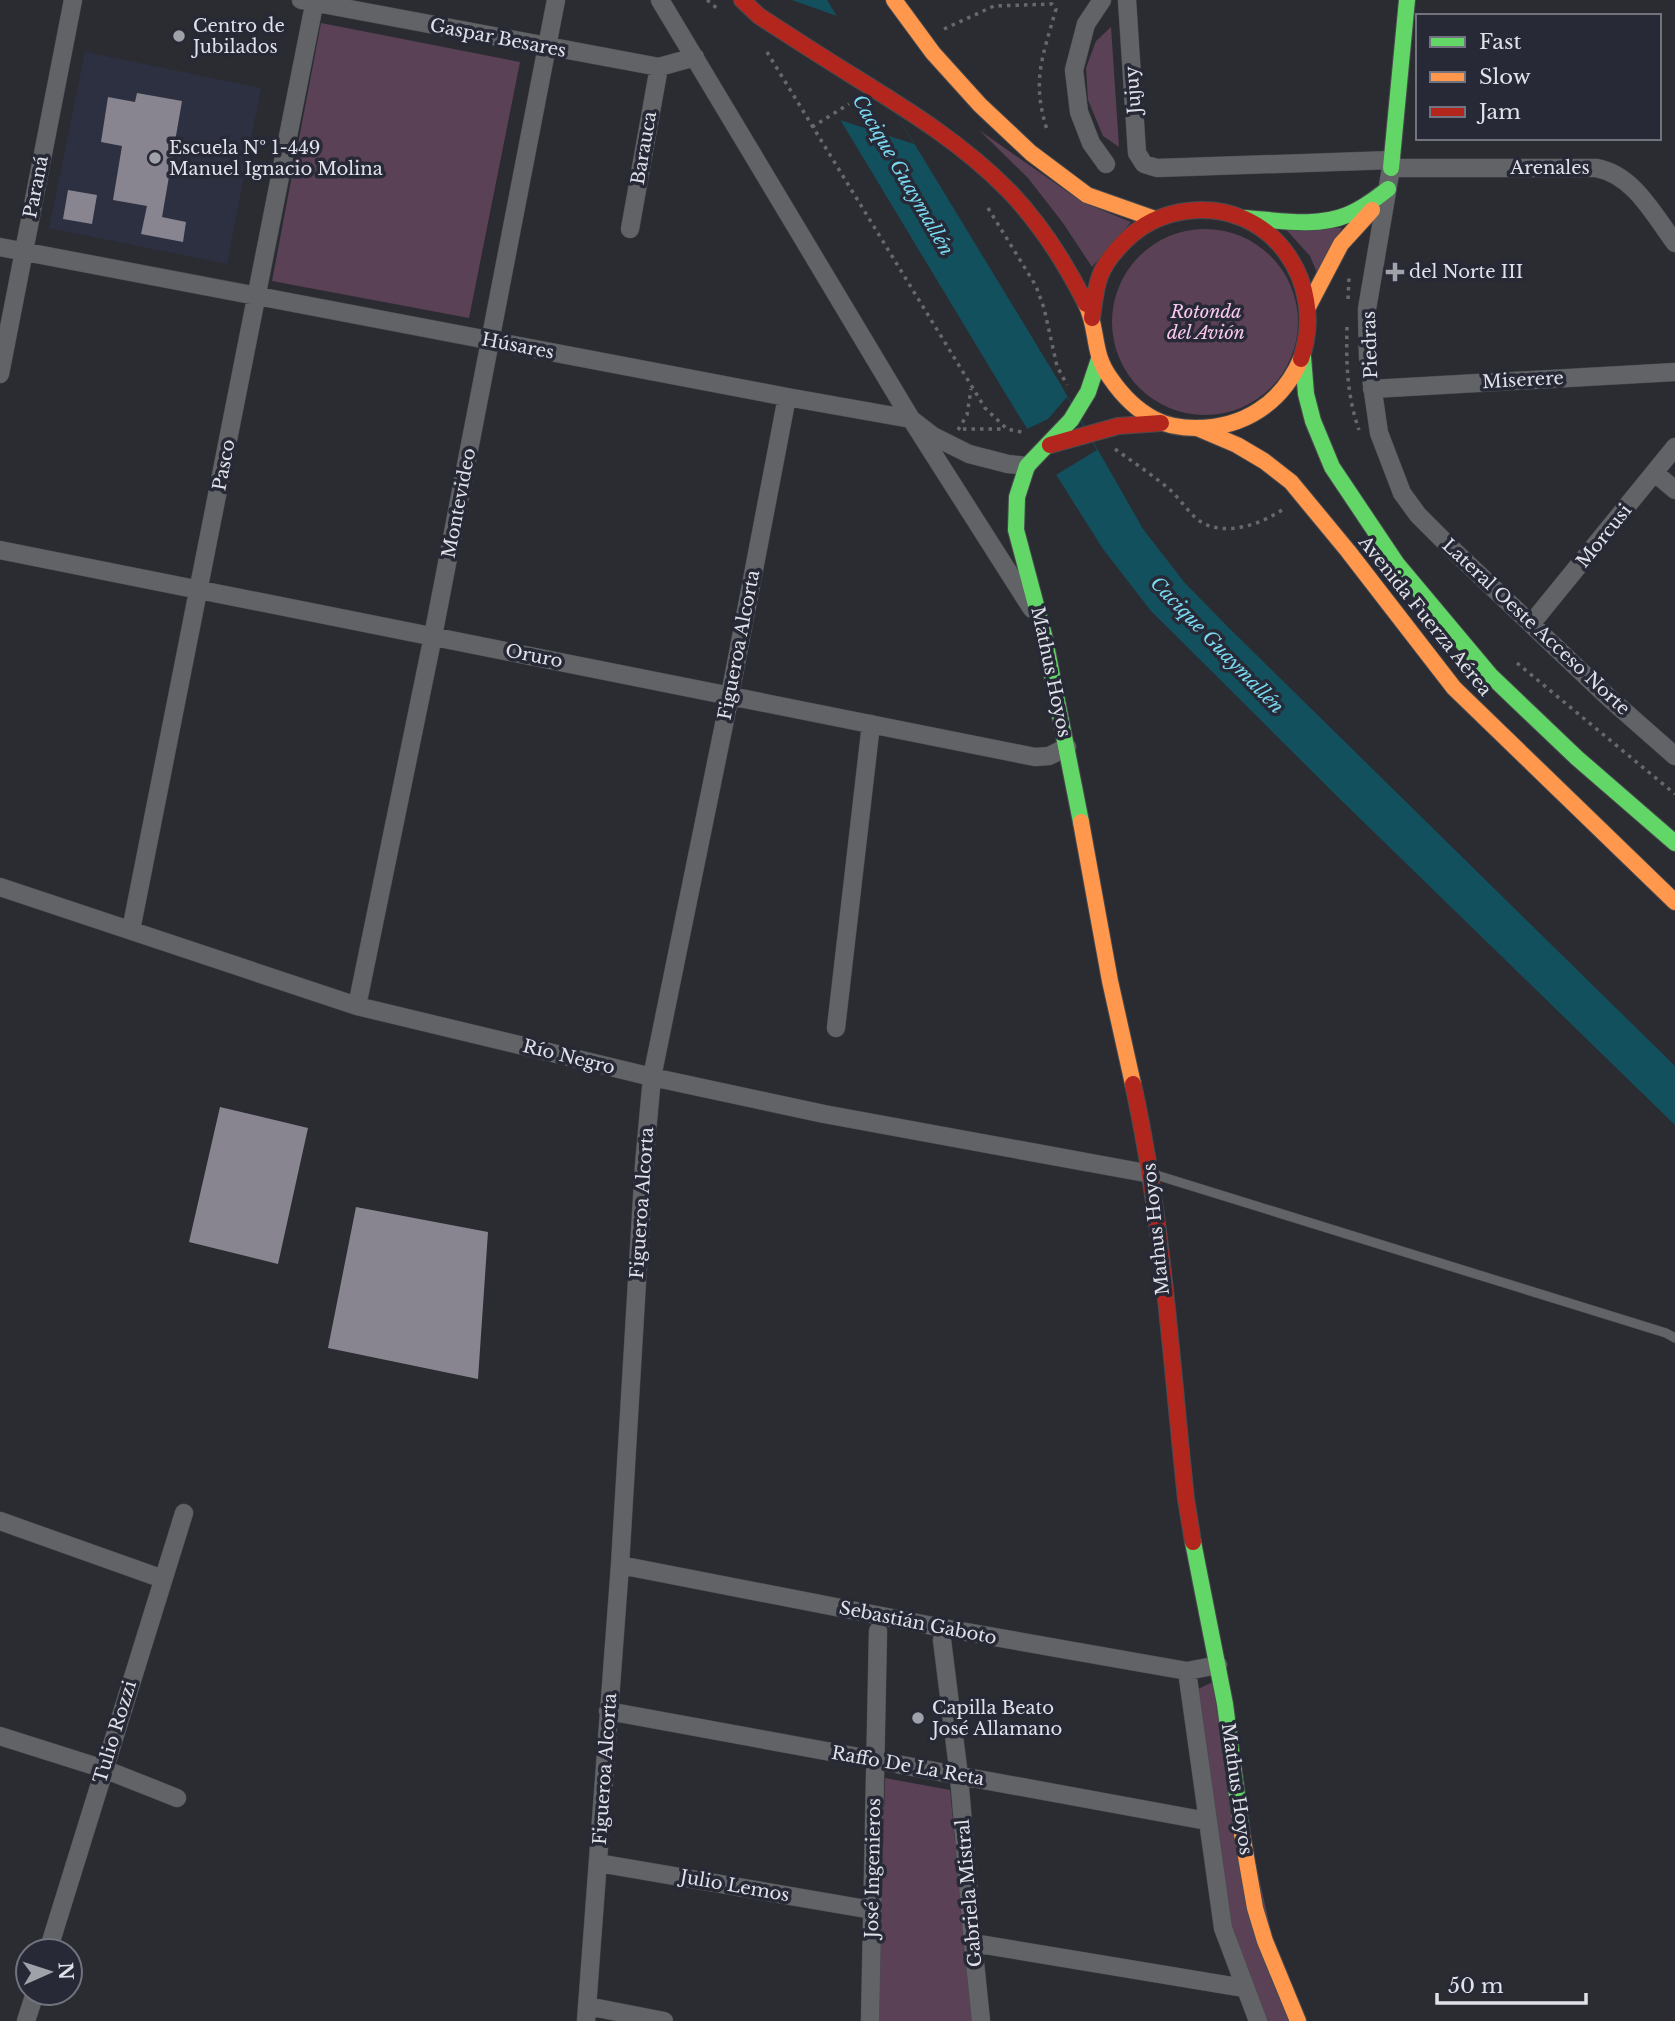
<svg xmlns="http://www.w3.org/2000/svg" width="1675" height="2021" font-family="'Libre Baskerville',serif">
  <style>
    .built { fill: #2d3041 }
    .green { fill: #5a4156 }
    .water { fill: #13505e }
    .pier { fill: #2a2c32 }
    .building { fill: #888590 }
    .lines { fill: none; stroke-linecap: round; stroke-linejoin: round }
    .lane-casing { stroke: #484a4e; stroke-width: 10 }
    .street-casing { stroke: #484a4e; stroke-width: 19 }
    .fast-casing { stroke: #484a4e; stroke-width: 18 }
    .slow-casing { stroke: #484a4e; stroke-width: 18 }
    .jam-casing { stroke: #484a4e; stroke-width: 18 }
    .path { stroke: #67686b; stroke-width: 3.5; stroke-dasharray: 3.5 5; stroke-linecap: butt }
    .lane { stroke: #616366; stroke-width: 9 }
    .street { stroke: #616366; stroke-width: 18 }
    .fast { stroke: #63d668; stroke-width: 16 }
    .slow { stroke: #ff974d; stroke-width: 16 }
    .jam { stroke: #b3261e; stroke-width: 16 }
    .poi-dot { fill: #a0a2a9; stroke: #272a36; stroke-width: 2.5 }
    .labels { text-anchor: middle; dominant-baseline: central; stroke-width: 7; stroke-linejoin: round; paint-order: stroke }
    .poi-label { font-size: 18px; fill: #e0e1e9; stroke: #272a36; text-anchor: start }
    .street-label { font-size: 18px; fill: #e0e1e9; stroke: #272a36 }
    .park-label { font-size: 18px; font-style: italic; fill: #fac7ef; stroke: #272a36 }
    .water-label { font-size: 19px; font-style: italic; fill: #79d9f1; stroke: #272a36 }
  </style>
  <rect width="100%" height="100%" fill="#2a2c32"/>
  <path class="built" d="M85 52 261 88 227 264 49 228Z"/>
  <path class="green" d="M321 23 520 62 469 318 272 281Z
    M1111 27 1119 147 1103 136 1088 100 1086 68 1096 41Z
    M979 130 1082 202 1131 222 1092 267 1063 223 1028 178Z
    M1283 226 1342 228 1318 275 1310 256Z
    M1112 322a93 93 0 1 1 186 0a93 93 0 1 1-186 0Z
    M1215 1681 1291 2021H1264L1228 1922 1196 1690Z
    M885 1778 950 1790 973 2021H878Z"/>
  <path class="water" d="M768 0H827L1061 385 1143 529 1184 582 1228 627 1675 1066V1125L1343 802 1151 611 1103 549 1016 411Z"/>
  <path class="pier" d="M768 0H792L837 16 914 144 840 120Z
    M1067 397 1097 450 1056 475 1027 429 1048 419Z"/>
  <path class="building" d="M137 93 182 101 162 217 186 222 183 242 141 234 147 206 113 200 122 146 101 142 108 97 135 102Z
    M68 190 97 195 92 224 63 219Z
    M220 1107 308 1128 278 1264 189 1242Z
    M356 1207 488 1232 478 1379 328 1348Z"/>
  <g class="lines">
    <g class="lane-casing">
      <path id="lane" d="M1153 1174 1666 1333 1675 1338"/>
    </g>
    <g class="street-casing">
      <path id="street" d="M301 0 659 67 695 57
        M660 0 911 419 1032 609
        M1102 0 1086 24 1074 70 1079 112 1091 143 1106 164
        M1127 0 1137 153 1144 164 1157 168 1392 160
        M630 229 659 67
        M1675 243C1654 215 1633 174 1596 168H1391L1367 309 1368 357 1379 433 1402 493 1418 515 1451 548 1608 697 1675 756
        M0 247 787 397 911 419 933 436 969 454 1008 464 1027 466
        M0 374 73 0
        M1372 389 1675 372
        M1655 473 1675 490
        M0 550 1035 757 1049 756 1067 747
        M1531 624 1675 447
        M0 887 357 1006 652 1077 824 1114 1151 1174
        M131 930 315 0
        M357 1006 433 636 556 0
        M836 1028 871 724
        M0 1521 163 1579
        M620 1565 938 1627 1187 1671 1218 1665
        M942 1640 959 1776 973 1943 981 2021
        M1187 1671 1223 1928 1258 2021
        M608 1711 1207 1821
        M0 1736 104 1769 177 1798
        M598 1863 872 1910
        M973 1943 1244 1988
        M48 1951 184 1513
        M587 2006 664 2021
        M26 2021 35 1993
        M586 2021 620 1565 644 1165 652 1077 730 695 787 397
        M870 2021 878 1631"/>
    </g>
    <g class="fast-casing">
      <path id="fast" d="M1391 168 1407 0
        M1244 218C1277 220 1315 228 1347 215 1362 209 1375 199 1388 189
        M1303 357 1306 394 1313 421 1332 467 1397 564 1490 675 1577 758 1675 843
        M1081 822 1044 635 1016 530 1017 497 1027 466 1071 420 1088 392 1099 359
        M1193 1542 1225 1704 1242 1834"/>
    </g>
    <g class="slow-casing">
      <path id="slow" d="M894 0 933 53 980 105 1031 153 1087 195 1155 219
        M1086 304C1099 331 1091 352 1111 379 1122 395 1137 410 1154 419 1167 426 1182 428 1196 428 1244 428 1282 403 1301 359
        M1309 305 1341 244 1372 210
        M1197 428 1237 445 1264 461 1291 482 1348 551 1454 688 1675 902
        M1081 822 1110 981 1133 1084
        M1242 1834 1255 1908 1265 1941 1298 2021"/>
    </g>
    <g class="jam-casing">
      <path id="jam" d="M742 0 759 16C790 36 822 57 853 76 908 110 963 144 1008 190 1040 223 1065 262 1086 304
        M1092 318C1094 304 1095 289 1100 276 1105 262 1115 251 1125 241 1142 224 1163 214 1187 211 1270 200 1328 281 1301 359
        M1050 445 1118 426 1161 423
        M1133 1084C1163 1220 1171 1361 1186 1499L1193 1542"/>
    </g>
    <path class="path" d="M707 0 719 10
      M944 29 994 6 1052 4 1056 9C1042 59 1031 81 1048 133
      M767 52 985 408 1007 429 1026 433
      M812 127 849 104
      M988 208 1036 286 1044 308 1057 366 1067 385
      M1348 299 1349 278
      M1347 327C1346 363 1347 396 1359 430
      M963 429H1005
      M958 430 967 415 971 389
      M1115 449C1133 462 1151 474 1168 488 1180 498 1190 516 1203 523 1227 536 1261 524 1282 510
      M1517 663 1675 794"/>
    <use href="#lane" class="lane"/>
    <use href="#street" class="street"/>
    <use href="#fast" class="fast"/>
    <use href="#slow" class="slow"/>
    <use href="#jam" class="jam"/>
  </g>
  <g class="poi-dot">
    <circle cx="179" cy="36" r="7"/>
    <circle cx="155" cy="158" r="7"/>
    <path d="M1391.5 261.5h7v7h7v7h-7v7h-7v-7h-7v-7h7z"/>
    <circle cx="918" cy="1718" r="7"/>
  </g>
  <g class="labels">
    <g class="poi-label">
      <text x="193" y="26">Centro de<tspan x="193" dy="21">Jubilados</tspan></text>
      <text x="169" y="148">Escuela Nº 1-449<tspan x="169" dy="21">Manuel Ignacio Molina</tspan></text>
      <text x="1409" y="272">del Norte III</text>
      <text x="932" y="1708">Capilla Beato<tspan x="932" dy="21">José Allamano</tspan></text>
    </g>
    <g class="street-label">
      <text transform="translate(498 38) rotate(11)">Gaspar Besares</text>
      <text transform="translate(1133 90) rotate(-94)">Jujuy</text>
      <text transform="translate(644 148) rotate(-80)">Barauca</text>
      <text x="1550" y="168">Arenales</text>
      <text transform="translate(36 187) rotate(-79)">Paraná</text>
      <text transform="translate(1370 345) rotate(-92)">Piedras</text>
      <text transform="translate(518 346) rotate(11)">Húsares</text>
      <text transform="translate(1523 380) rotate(-3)">Miserere</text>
      <text transform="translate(224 465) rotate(-79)">Pasco</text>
      <text transform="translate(459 503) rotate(-79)">Montevideo</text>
      <text transform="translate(1604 536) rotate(-51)">Morcusi</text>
      <text transform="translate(1425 616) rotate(51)">Avenida Fuerza Aérea</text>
      <text transform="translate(1536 627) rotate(43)">Lateral Oeste Acceso Norte</text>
      <text transform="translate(739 645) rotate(-79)">Figueroa Alcorta</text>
      <text transform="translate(534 656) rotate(11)">Oruro</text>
      <text transform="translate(1051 672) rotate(78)">Mathus Hoyos</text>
      <text transform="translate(569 1057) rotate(14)">Río Negro</text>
      <text transform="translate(642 1203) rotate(-86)">Figueroa Alcorta</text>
      <text transform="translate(1156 1229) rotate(-96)">Mathus Hoyos</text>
      <text transform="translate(918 1623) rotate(11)">Sebastián Gaboto</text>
      <text transform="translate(115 1732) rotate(-73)">Tulio Rozzi</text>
      <text transform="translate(908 1766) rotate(10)">Raffo De La Reta</text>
      <text transform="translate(605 1769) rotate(-86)">Figueroa Alcorta</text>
      <text transform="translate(1237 1789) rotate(82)">Mathus Hoyos</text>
      <text transform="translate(873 1868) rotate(-89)">José Ingenieros</text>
      <text transform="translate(735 1886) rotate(10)">Julio Lemos</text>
      <text transform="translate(969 1893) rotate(-95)">Gabriela Mistral</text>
    </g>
    <g class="park-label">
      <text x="1206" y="312">Rotonda<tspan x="1206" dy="21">del Avión</tspan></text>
    </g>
    <g class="water-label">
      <text transform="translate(903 175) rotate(60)">Cacique Guaymallén</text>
      <text transform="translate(1217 645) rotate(46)">Cacique Guaymallén</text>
    </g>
  </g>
  <rect x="1416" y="14" width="245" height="126" fill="#272a36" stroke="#71737e" stroke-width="2"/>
  <rect x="1430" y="37" width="35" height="10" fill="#63d668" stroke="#71737e" stroke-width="2"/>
  <text x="1479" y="49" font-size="21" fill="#e0e1e9">Fast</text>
  <rect x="1430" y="72" width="35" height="10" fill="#ff974d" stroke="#71737e" stroke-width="2"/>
  <text x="1479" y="84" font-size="21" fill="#e0e1e9">Slow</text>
  <rect x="1430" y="107" width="35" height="10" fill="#b3261e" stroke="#71737e" stroke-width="2"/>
  <text x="1479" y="119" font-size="21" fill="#e0e1e9">Jam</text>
  <g transform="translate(49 1972) rotate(87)"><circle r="33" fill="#272a36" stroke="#71737e" stroke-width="2"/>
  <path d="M0-5L12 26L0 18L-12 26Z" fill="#a0a2a9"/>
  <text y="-10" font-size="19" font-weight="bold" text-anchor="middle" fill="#e0e1e9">N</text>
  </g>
  <path d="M1437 1993v10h149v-10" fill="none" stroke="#e0e1e9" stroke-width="3.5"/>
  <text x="1448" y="1993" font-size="21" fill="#e0e1e9" stroke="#272a36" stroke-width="5" paint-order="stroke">50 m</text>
</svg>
